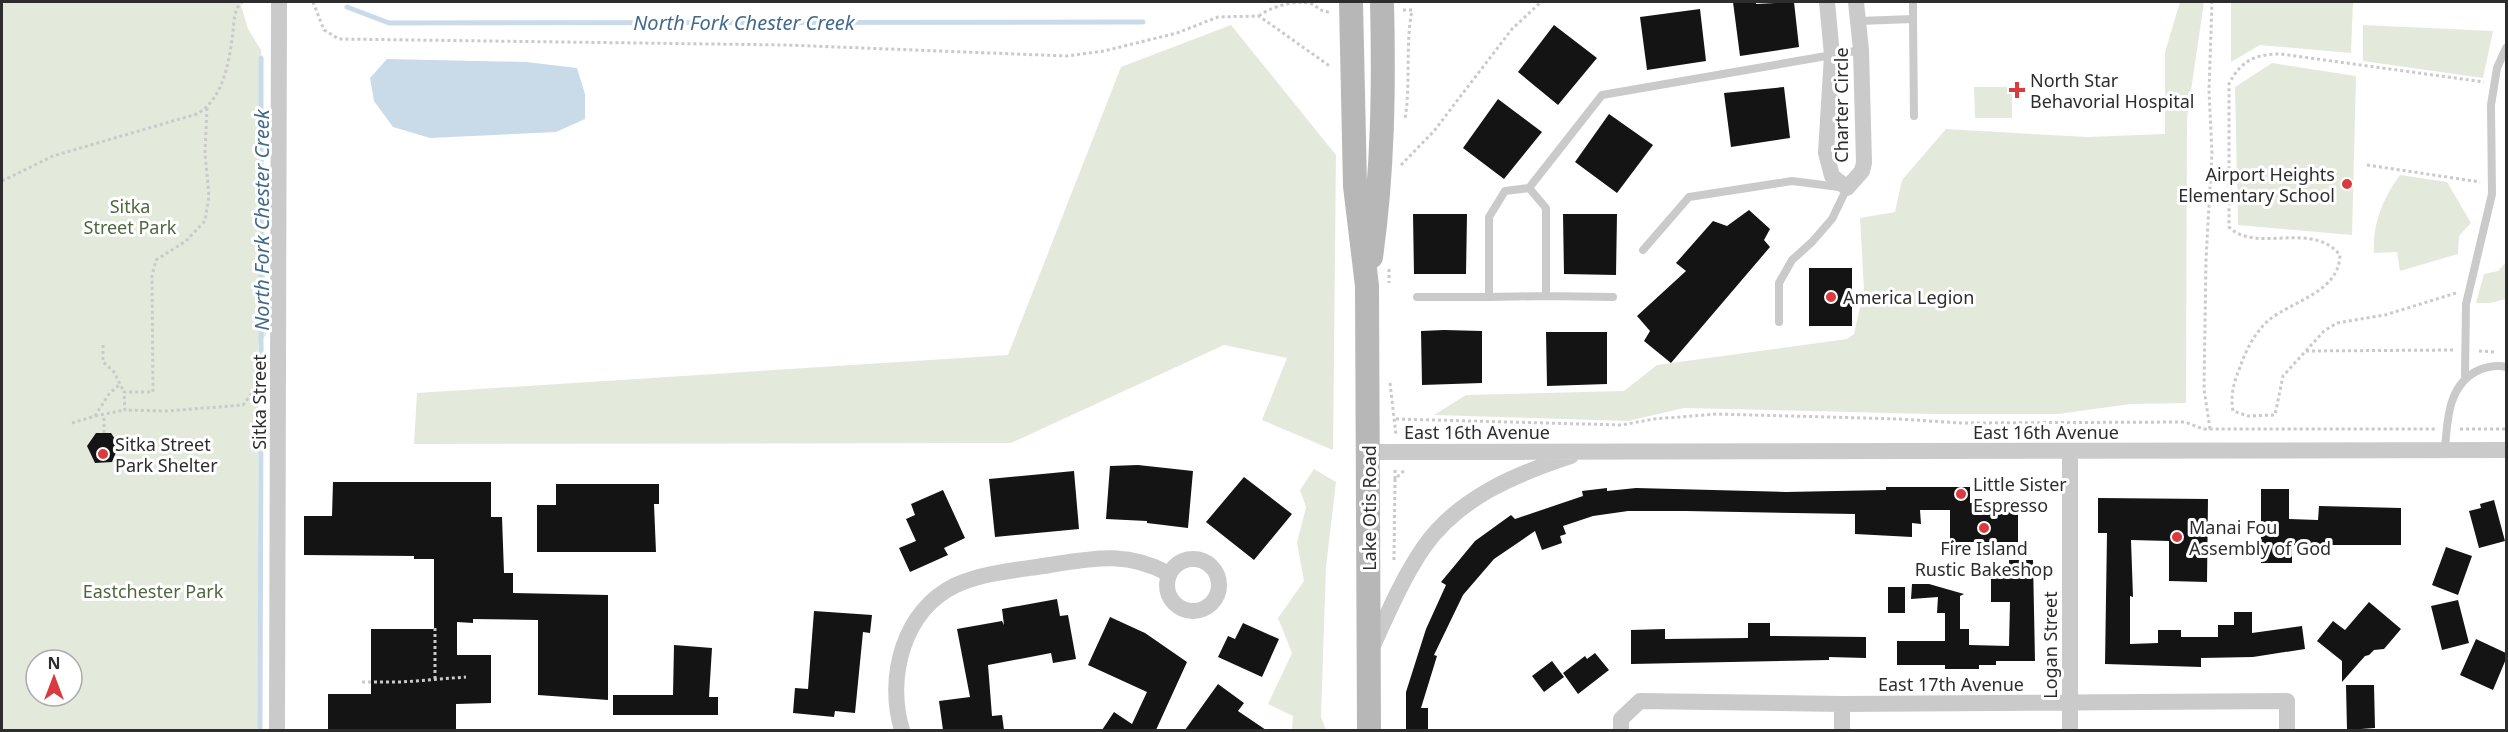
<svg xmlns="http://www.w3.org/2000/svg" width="2508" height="732" font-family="'Noto Sans',sans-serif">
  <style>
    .green { fill: #e3eadc; fill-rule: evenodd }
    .water { fill: #c9dbe9 }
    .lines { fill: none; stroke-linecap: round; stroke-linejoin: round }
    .stream { stroke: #c9dbe9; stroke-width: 5 }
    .building { fill: #141414 }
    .path { stroke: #cacaca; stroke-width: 3; stroke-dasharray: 3 3; stroke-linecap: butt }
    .lane { stroke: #cacaca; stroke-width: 8 }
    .street { stroke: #cacaca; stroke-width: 16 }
    .secondary { stroke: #b7b7b7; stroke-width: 24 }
    .poi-dot { fill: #d93b3e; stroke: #fff; stroke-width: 2 }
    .labels { text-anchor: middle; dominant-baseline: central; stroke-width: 6; stroke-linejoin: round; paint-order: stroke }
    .poi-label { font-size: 18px; fill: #2d2d2d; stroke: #fff; text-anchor: start }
    .street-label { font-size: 18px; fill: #2d2d2d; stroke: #fff }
    .park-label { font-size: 18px; fill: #4e663e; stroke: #fff }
    .water-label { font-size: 20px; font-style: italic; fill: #416a8a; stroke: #fff }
  </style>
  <rect width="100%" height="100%" fill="#fff"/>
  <path class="green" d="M2 2H240L248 29 261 50 266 335 258 345V730H2ZM36 660H72V696H36Z
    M2180 2H2204L2187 118 2186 403 2131 404 2058 414H1932L1684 408 1628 421 1434 415 1466 395 1624 391 1657 365 1847 339 1854 334 1864 290 1860 218 1895 212 1902 180 1946 129 2087 137 2165 134V52Z
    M2231 2H2353L2351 53 2260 45 2231 62Z
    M1231 25 1336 155 1333 450 1262 420 1287 358 1224 345 1011 443 414 444 417 393 1008 355 1121 67Z
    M2363 25 2493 31 2483 78 2363 61Z
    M2272 63 2356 76 2352 235 2238 225 2235 87Z
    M1974 87H2012V118H1975Z
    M2400 175 2447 182 2471 223 2459 236 2458 254 2400 271 2397 252 2374 253C2372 224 2383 198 2400 175Z
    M2506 262V299L2490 303H2476L2484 274 2498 271Z
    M1314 469 1336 482 1326 567 1321 717 1326 730H1292L1293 716 1268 704 1292 653 1278 618 1304 581 1297 543 1306 507 1300 490Z"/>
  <path class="water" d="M387 59 526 62 577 68 585 94V119L556 132 430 138 393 127 374 101 370 78Z"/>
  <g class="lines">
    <path class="stream" d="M347 7 389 23 1143 22
      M261 381V58
      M260 730 261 411"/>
  </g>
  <path class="building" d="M1733 2H1756V4L1794 2 1799 47 1740 56Z
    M1700 9 1706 61 1647 70 1640 17Z
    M1554 25 1597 58 1558 105 1518 72Z
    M1784 87 1790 138 1731 147 1724 93Z
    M1498 99 1542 132 1504 179 1463 148Z
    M1609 114 1653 145 1617 193 1575 162Z
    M1749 210 1770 229 1764 240 1770 247 1671 363 1644 341 1650 331 1637 316 1686 271 1676 263 1713 221 1727 226Z
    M1413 214H1467L1466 274H1414Z
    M1563 214H1617L1616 275 1564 274Z
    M1809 268H1852V326H1809Z
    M1444 330 1482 331V383L1422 385 1421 331Z
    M1546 332H1607V384L1547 386Z
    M96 433H111L119 445 112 462 95 463 87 446Z
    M1138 465 1193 471 1188 528 1147 523V521L1106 519 1110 466Z
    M1074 471 1079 529 995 537 989 479Z
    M1244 477 1292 514 1254 560 1206 522Z
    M333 482H491V517H502L504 573H513V593L608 595V700L538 695V620L473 619V623L457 622V655H491V703L456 704V730H328V694H371V629H434V559H414V556L304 555V516H332Z
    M556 484H659V504H654L656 552H537V505H556Z
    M1886 487H1970V503H2018V542H1950V510H1920L1921 524 1912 523V537L1855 534V514L1686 511H1628L1593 516 1563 526 1566 534 1560 536 1562 543 1542 550 1535 531 1494 559 1463 595 1434 655 1437 656 1421 708H1428V730H1406V692L1426 629 1446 585 1441 582 1475 541 1511 515 1515 519 1583 496 1582 491 1607 488V491L1636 488 1786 492 1886 490Z
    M2261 489H2289V519L2318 520 2319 506 2401 508V545H2292V563H2261Z
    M943 490 965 538 944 548 948 555 910 572 899 548 916 541 906 519 915 515 911 504Z
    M2098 498 2208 499 2207 582 2169 581V541L2131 540 2133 597 2130 596V644L2158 643V630H2181V637H2218V625H2234V612H2252V633L2302 626 2305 649 2253 657 2201 658V667L2105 664 2107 533H2098Z
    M2494 500 2505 541 2479 548 2469 511 2481 508 2480 504Z
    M2446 547 2472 556 2458 595 2432 585Z
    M2009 560H2033L2035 661H1996V665H1979V669H1945V665H1897V641H1945V613H1937L1938 597 1911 599 1912 584H1929L1964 594 1960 596V629H1969V645L2009 646 2010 602H1991V578H2009Z
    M1888 587H1905V613H1888Z
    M1057 599 1060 616 1068 615 1076 659 1053 663 1051 653 988 665 992 716 1002 715 1004 730H943L939 701 970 697 957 629 1002 621 1004 625 1002 609Z
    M2458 600 2469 643 2442 650 2431 606Z
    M2369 602 2401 629 2384 649 2374 650 2369 655 2365 656 2342 682V661L2317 641 2333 621 2345 630Z
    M814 611 872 615 870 633 863 632 855 713 835 711 834 717 793 713 795 688 808 689Z
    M1110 617 1145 633 1187 662 1156 730H1102L1114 712 1132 724 1147 692 1088 665Z
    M1243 623 1279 639 1262 677 1218 657 1228 636 1235 639Z
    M1748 623H1770V636L1866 637V658L1829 657V660L1631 664V630L1665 629V639L1748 638Z
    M2476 639 2506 653V659L2493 690 2460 675Z
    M674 645 712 648 709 697H718V715H613V695H673Z
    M1595 653 1609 670 1578 694 1563 673 1585 656 1587 659Z
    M1552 661 1564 677 1544 692 1532 676Z
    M1218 684 1244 703 1238 711 1266 730H1185Z
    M2346 685H2374L2375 728 2347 730Z"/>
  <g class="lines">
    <path class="path" d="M313 2 324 30 339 39 786 45 1067 56 1104 51 1177 33 1218 17 1259 16 1331 67
      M1403 10H1412C1405 46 1411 83 1405 119
      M1259 16C1270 7 1294 0 1309 3 1318 6 1320 12 1330 12
      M207 108 205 153 209 196 205 221 186 241 156 260 152 276 153 392H124L125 410 167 411 243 405 252 393
      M1401 165 1434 131 1512 29 1541 2
      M2367 165 2480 182
      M2 181 53 156 197 114C224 98 229 62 233 32 234 21 234 9 242 2
      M1389 269V283
      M2456 293 2385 315 2337 323 2324 331 2283 376 2275 415 2248 416 2233 411C2230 395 2234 382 2240 367 2246 350 2255 332 2269 320 2294 300 2339 292 2340 255 2312 220 2256 254 2229 227V84C2241 60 2256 54 2281 54L2484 82
      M103 345V362L114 372 124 392
      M2306 351 2454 350
      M2479 351 2496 352
      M1390 383 1396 435
      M95 416 125 410
      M1396 419 1621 425 1654 419 1717 414 1899 419 1961 423 2185 422 2203 429H2435
      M72 423 95 416 109 394 119 385
      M2210 429 2204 389 2206 259 2212 153 2209 91 2212 2
      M2460 429H2506
      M104 433V415
      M1395 479V469
      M1394 560 1395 479 1406 469
      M435 679V628
      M362 682H402L466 677"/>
    <path class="lane" d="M1913 2V19
      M1859 21 1913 19 1914 116
      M1529 188 1546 208V296L1489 297V217L1505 191 1529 188 1602 95 1861 50
      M1643 250 1689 197 1792 181 1847 188 1832 219 1812 242 1792 260 1779 283V322
      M1546 296 1613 297
      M1417 297H1489
      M2465 376 2466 304 2492 194 2491 105 2497 68 2506 48
      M2445 451C2447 420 2448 384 2479 370 2487 367 2498 365 2506 367"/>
    <path class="street" d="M1827 2 1832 55 1826 153 1832 176 1847 188 1862 171 1864 163 1861 50 1856 2
      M1369 452 2506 450
      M2070 452V730
      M1167 585a26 26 0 1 1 52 0a26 26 0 1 1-52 0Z
      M1371 650C1387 615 1402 579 1424 547 1458 498 1516 474 1571 456
      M1842 704V730
      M277 730 279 2
      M902 730C886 678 903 610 956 585 985 572 1019 570 1050 565 1095 558 1127 551 1169 574
      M1621 730V719L1640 701 1842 704 2287 701V730"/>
    <path class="secondary" d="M1351 2 1355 186 1367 286 1369 730
      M1371 257C1383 172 1384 87 1382 2"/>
  </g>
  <g class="poi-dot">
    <path d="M2014 81h6v6h6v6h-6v6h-6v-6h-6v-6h6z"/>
    <circle cx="2347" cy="184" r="6"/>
    <circle cx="1831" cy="297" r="6"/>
    <circle cx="103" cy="454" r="6"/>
    <circle cx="1961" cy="494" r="6"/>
    <circle cx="1984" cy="528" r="6"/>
    <circle cx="2177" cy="537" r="6"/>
  </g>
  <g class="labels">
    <g class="poi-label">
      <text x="2030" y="80">North Star<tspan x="2030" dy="21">Behavorial Hospital</tspan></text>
      <text x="2335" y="174" text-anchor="end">Airport Heights<tspan x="2335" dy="21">Elementary School</tspan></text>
      <text x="1843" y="297">America Legion</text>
      <text x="115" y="444">Sitka Street<tspan x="115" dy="21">Park Shelter</tspan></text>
      <text x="1973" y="484">Little Sister<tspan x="1973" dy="21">Espresso</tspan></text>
      <text x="2189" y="527">Manai Fou<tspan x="2189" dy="21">Assembly of God</tspan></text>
      <text x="1984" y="548" text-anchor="middle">Fire Island<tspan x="1984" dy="21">Rustic Bakeshop</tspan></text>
    </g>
    <g class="street-label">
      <text transform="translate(1841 105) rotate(-90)">Charter Circle</text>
      <text transform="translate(259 402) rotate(-90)">Sitka Street</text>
      <text x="1477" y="432">East 16th Avenue</text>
      <text x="2046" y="432">East 16th Avenue</text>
      <text transform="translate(1369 508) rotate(-90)">Lake Otis Road</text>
      <text transform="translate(2050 645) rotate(-90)">Logan Street</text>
      <text x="1951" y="684">East 17th Avenue</text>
    </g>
    <g class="park-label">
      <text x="130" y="206">Sitka<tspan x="130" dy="21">Street Park</tspan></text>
      <text x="153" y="591">Eastchester Park</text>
    </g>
    <g class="water-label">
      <text x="744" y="22">North Fork Chester Creek</text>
      <text transform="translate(261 220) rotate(-90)">North Fork Chester Creek</text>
    </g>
  </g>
  <rect width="2508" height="732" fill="none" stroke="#2d2d2d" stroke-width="6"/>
  <g transform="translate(54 678)"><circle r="28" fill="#ffffff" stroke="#ababab" stroke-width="1.5"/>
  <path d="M0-4.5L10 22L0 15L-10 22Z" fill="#d93b3e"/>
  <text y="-9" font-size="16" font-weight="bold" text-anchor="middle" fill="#2d2d2d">N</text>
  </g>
</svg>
